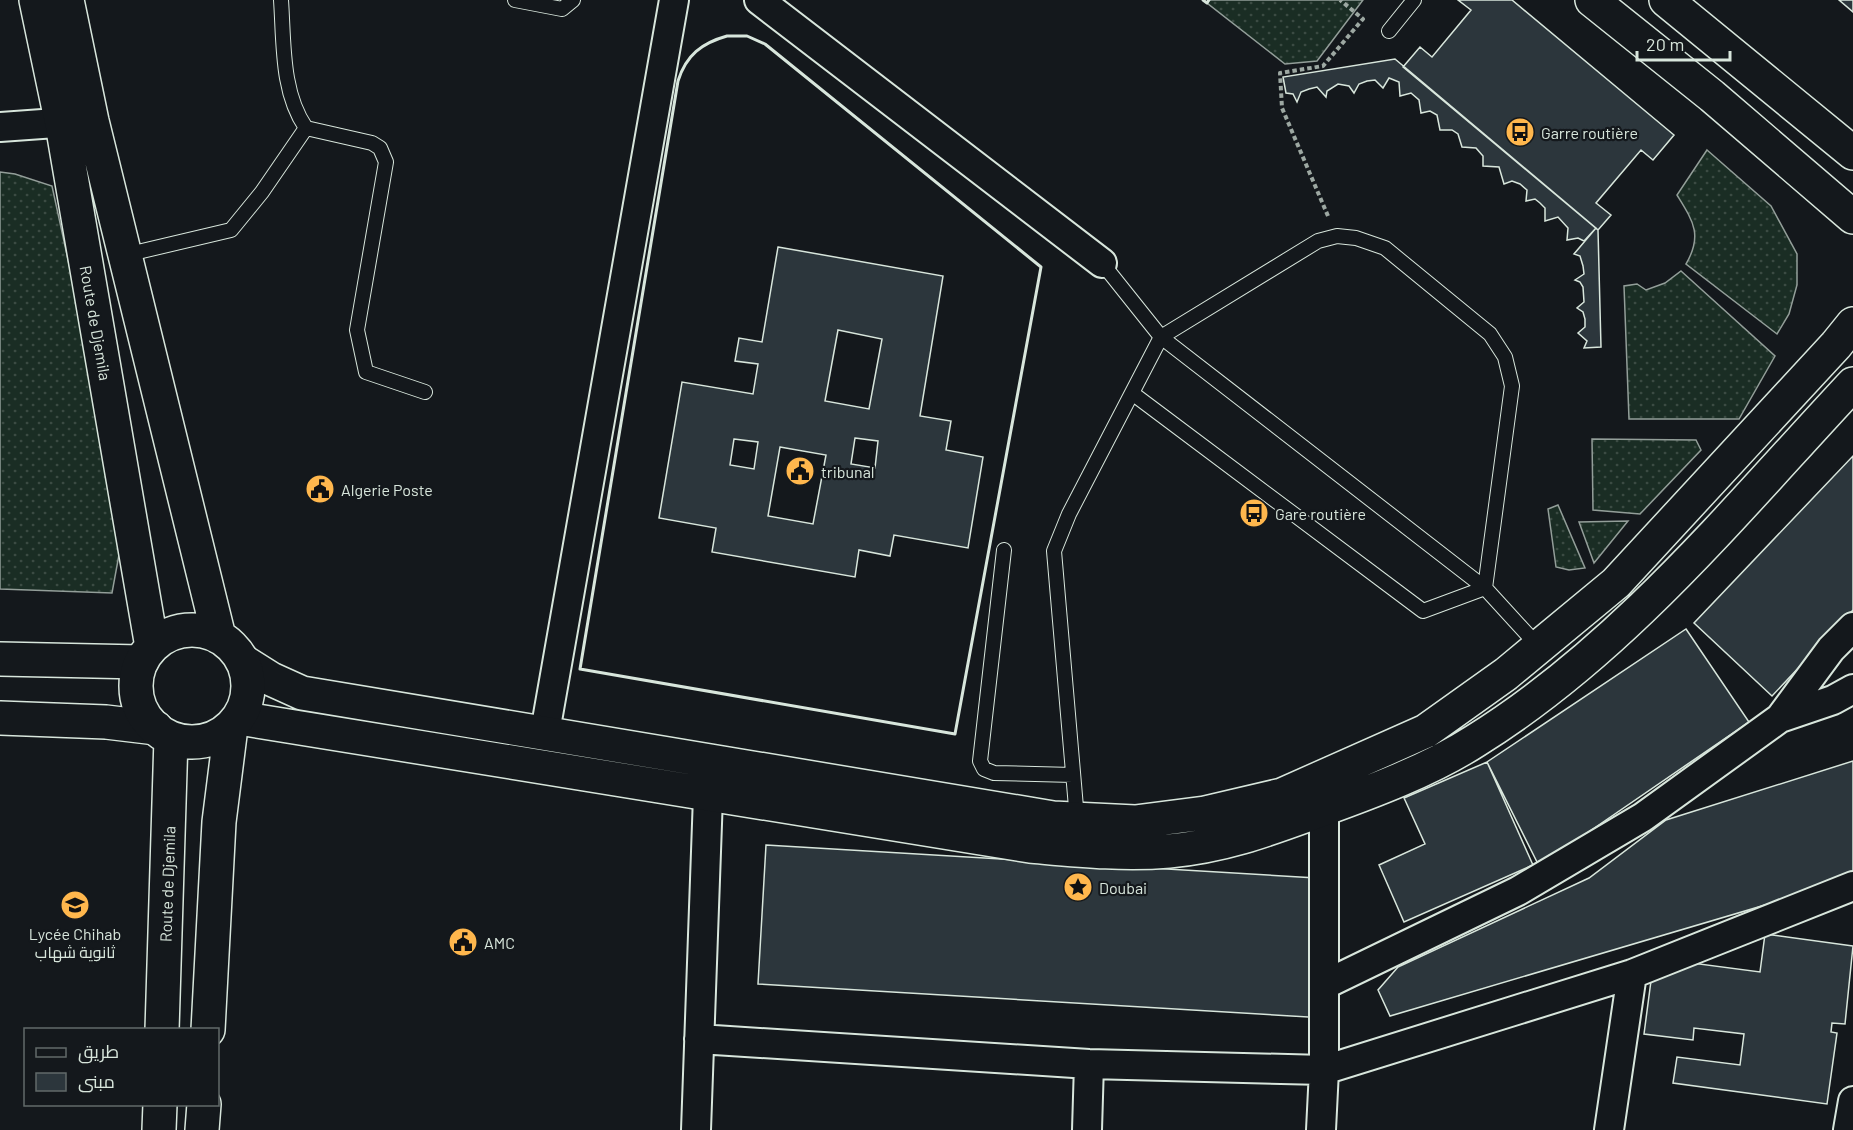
<svg xmlns="http://www.w3.org/2000/svg" width="1853" height="1130" font-family="Barlow,Cairo,sans-serif">
  <style>
    .garden { fill: url(#garden-dots); stroke: #939e99; stroke-width: 1.5 }
    .building { fill: #2c363c; stroke: #d8e6dc; stroke-width: 1.5; fill-rule: evenodd }
    .lines { fill: none; stroke-linecap: round; stroke-linejoin: round }
    .lane-casing { stroke: #d8e6dc; stroke-width: 16 }
    .street-casing { stroke: #d8e6dc; stroke-width: 32 }
    .secondary-casing { stroke: #d8e6dc; stroke-width: 36 }
    .primary-casing { stroke: #d8e6dc; stroke-width: 36 }
    .path { stroke: #9da8a2; stroke-width: 4; stroke-dasharray: 4.5 3; stroke-linecap: butt }
    .lane { stroke: #14181c; stroke-width: 14 }
    .street { stroke: #14181c; stroke-width: 28 }
    .secondary { stroke: #14181c; stroke-width: 33 }
    .primary { stroke: #14181c; stroke-width: 33 }
    .wall { stroke: #d8e6dc; stroke-width: 3 }
    .labels { text-anchor: middle; dominant-baseline: central; stroke-width: 4.5; stroke-linejoin: round; paint-order: stroke }
    .poi-label { font-size: 16px; fill: #d8e6dc; stroke: #14181c; text-anchor: start }
    .street-label { font-size: 16px; fill: #d8e6dc; stroke: #14181c }
  </style>
  <defs>
    <pattern id="garden-dots" width="8" height="8" patternUnits="userSpaceOnUse" patternTransform="scale(1.5)"><rect width="8" height="8" fill="#1a2d24"/><path d="M2 2h.1M6 6h.1" fill="none" stroke="#3b4b43" stroke-width="1.8" stroke-linecap="round"/></pattern>
  </defs>
  <rect width="100%" height="100%" fill="#14181c"/>
  <path class="garden" d="M1209 0H1363L1317 61 1285 64 1207 3Z
    M1707 150 1771 206 1797 254V285L1789 314 1777 334 1686 264C1703 235 1693 221 1677 195Z
    M0 172 15 174 52 186 125 522 112 593 0 589Z
    M1681 271 1775 356 1739 419H1629L1624 286 1637 284 1646 290 1665 283Z
    M1592 439 1696 440 1701 450 1640 514 1593 510Z
    M1558 505 1585 568 1569 570 1556 567 1548 509Z
    M1628 521 1594 563 1579 522Z"/>
  <path class="building" d="M1458 0H1512L1674 135 1653 160 1641 150 1596 203 1611 215 1598 230 1403 67 1420 47 1432 57 1471 10Z
    M1839 0H1853V12Z
    M1395 59 1596 228 1584 241 1578 238 1567 240 1568 228 1558 217 1545 221V208L1540 203 1535 199 1526 201 1527 190 1520 184 1512 181 1504 184 1499 167 1483 166V156L1476 148 1462 147 1458 134 1452 130H1440L1437 115 1430 111 1421 113 1419 100 1411 93 1400 96 1399 82 1389 78 1383 88 1375 80 1367 81 1359 84 1354 93 1349 86 1338 84 1327 91 1326 97 1317 87 1309 89 1301 92 1297 102 1293 94 1286 93 1283 77Z
    M1596 228 1598 230 1601 347 1584 348 1587 341 1578 333 1585 327V319L1583 312 1577 308 1584 302 1583 287 1580 282 1575 280 1584 274 1583 266 1580 256 1574 254Z
    M778 247 943 276 920 416 951 421 946 450 983 457 968 548 894 535 890 556 859 550 855 577 712 552 716 528 659 518 682 382 753 394 758 364 735 361 739 338 762 342ZM838 330 882 339 869 409 825 401ZM780 447 826 455 813 524 768 516Z
    M855 438 878 441 875 468 851 464Z
    M734 439 758 442 754 469 730 465Z
    M1853 456V610L1772 696 1694 623Z
    M1686 629 1749 722 1539 866 1487 762Z
    M1853 761V879L1390 1016 1378 990 1398 967 1589 878 1666 820Z
    M1487 762 1533 865 1404 922 1379 865 1425 844 1404 798Z
    M766 845 1333 879 1325 1018 758 984Z
    M1765 934 1853 946 1845 1024 1832 1023 1831 1032 1837 1033 1827 1104 1673 1083 1677 1057 1740 1065 1744 1034 1694 1028 1693 1040 1644 1034 1654 958 1760 972Z"/>
  <g class="lines">
    <g class="lane-casing">
      <path id="lane" d="M281 0C284 42 281 92 306 128L372 143 380 148 386 162 357 330 366 372 425 392
        M515 0 562 9 573 0
        M1389 31 1414 0
        M125 255 231 230 262 192 306 128
        M1102 263 1161 337 1485 588 1539 647
        M1004 550 980 761 984 769 994 773 1073 775
        M1077 819 1054 551 1069 514 1161 337 1318 241 1337 236 1356 238 1385 248 1490 334 1505 357 1512 386 1485 588 1423 611 1132 393"/>
    </g>
    <g class="street-casing">
      <path id="street" d="M759 0 1102 263
        M0 127 84 121
        M1780 718 1831 649 1853 627
        M545 732 674 0
        M1317 789 1324 809V1070L1321 1130
        M1324 985 1518 891 1643 817 1780 718 1833 700 1853 689
        M699 1039 1089 1064 1324 1070 1632 974 1853 886
        M696 1130 708 796 715 773
        M1087 1130 1089 1064
        M1609 1130 1632 974
        M1848 1130 1853 1101"/>
    </g>
    <g class="secondary-casing">
      <path id="secondary" d="M0 659 141 662
        M244 662 271 679 302 693 1053 818 1135 822 1205 813 1282 795 1426 731 1506 674 1616 583 1836 345 1853 324
        M0 718 106 722 156 728
        M239 718 1030 846C1076 850 1122 855 1169 851 1225 846 1269 829 1321 810 1371 792 1430 770 1475 741 1623 649 1735 510 1853 384"/>
    </g>
    <g class="primary-casing">
      <path id="primary" d="M36 0 62 124 152 647
        M67 0 92 121 219 637
        M1592 0 1712 96 1853 217
        M1666 0 1853 153
        M136 686a56 56 0 1 1 112 0a56 56 0 1 1-112 0Z
        M162 1030 171 738
        M208 1030 219 822 231 727
        M159 1130 160 1104
        M202 1130 204 1104"/>
    </g>
    <path class="path" d="M1328 216 1282 108 1280 73 1323 66 1363 19 1340 0"/>
    <use href="#lane" class="lane"/>
    <use href="#street" class="street"/>
    <use href="#secondary" class="secondary"/>
    <use href="#primary" class="primary"/>
    <path class="wall" d="M1203 0 1207 3 1209 0
      M727 36H747L765 44 1041 267 955 734 580 669 678 81C686 55 702 43 727 36Z"/>
  </g>
  <defs>
    <g id="bus-disc" transform="scale(1.5)"><circle r="9.5" fill="#ffb74d" stroke="#14181c"/><path d="M-5-6H5V4H4V6H2V4H-2V6H-4V4H-5ZM-3.5-4V0h7V-4ZM-3.5 1.2v1.5H-2V1.2ZM2 1.2v1.5H3.5V1.2Z" fill="#111"/></g>
    <g id="civic-disc" transform="scale(1.5)"><circle r="9.5" fill="#ffb74d" stroke="#14181c"/><path d="M-.6-6.5H3V-4.5H.6V-3L4-1V1h2V6H-6V1h2V-1L-.6-3ZM-1.2 2.5V6h2.4V2.5Z" fill="#111"/></g>
    <g id="sight-disc" transform="scale(1.5)"><circle r="9.5" fill="#ffb74d" stroke="#14181c"/><path d="M0-6L1.8-2.2L6-1.7L2.9 1.2L3.7 5.4L0 3.3L-3.7 5.4L-2.9 1.2L-6-1.7L-1.8-2.2Z" fill="#111"/></g>
    <g id="school-disc" transform="scale(1.5)"><circle r="9.5" fill="#ffb74d" stroke="#14181c"/><path d="M0-5L7-2L0 1L-7-2ZM-4 1L0 2.5L4 1V4Q0 6-4 4Z" fill="#111"/></g>
  </defs>
  <g fill-rule="evenodd">
    <use href="#bus-disc" x="1520" y="132"/>
    <use href="#civic-disc" x="800" y="471"/>
    <use href="#civic-disc" x="320" y="489"/>
    <use href="#bus-disc" x="1254" y="513"/>
    <use href="#sight-disc" x="1078" y="887"/>
    <use href="#school-disc" x="75" y="905"/>
    <use href="#civic-disc" x="463" y="942"/>
  </g>
  <g class="labels">
    <g class="poi-label">
      <text x="1541" y="132">Garre routière</text>
      <text x="821" y="471">tribunal</text>
      <text x="341" y="489">Algerie Poste</text>
      <text x="1275" y="513">Gare routière</text>
      <text x="1099" y="887">Doubai</text>
      <text x="75" y="933" text-anchor="middle">Lycée Chihab<tspan x="75" dy="18">ثانوية شهاب</tspan></text>
      <text x="484" y="942">AMC</text>
    </g>
    <g class="street-label">
      <text transform="translate(96 323) rotate(80)">Route de Djemila</text>
      <text transform="translate(167 884) rotate(-88)">Route de Djemila</text>
    </g>
  </g>
  <rect x="24" y="1028" width="195" height="78" fill="#14181c" stroke="#626a69" stroke-width="1.5"/>
  <rect x="36" y="1048" width="30" height="9" fill="#14181c" stroke="#626a69" stroke-width="1.5"/>
  <text x="78" y="1058" font-size="18" fill="#d8e6dc">طريق</text>
  <rect x="36" y="1073" width="30" height="18" fill="#2c363c" stroke="#626a69" stroke-width="1.5"/>
  <text x="78" y="1088" font-size="18" fill="#d8e6dc">مبنى</text>
  <path d="M1637 51v9h93v-9" fill="none" stroke="#d8e6dc" stroke-width="3"/>
  <text x="1646" y="51" font-size="18" fill="#d8e6dc" stroke="#14181c" stroke-width="4.5" paint-order="stroke">20 m</text>
</svg>
